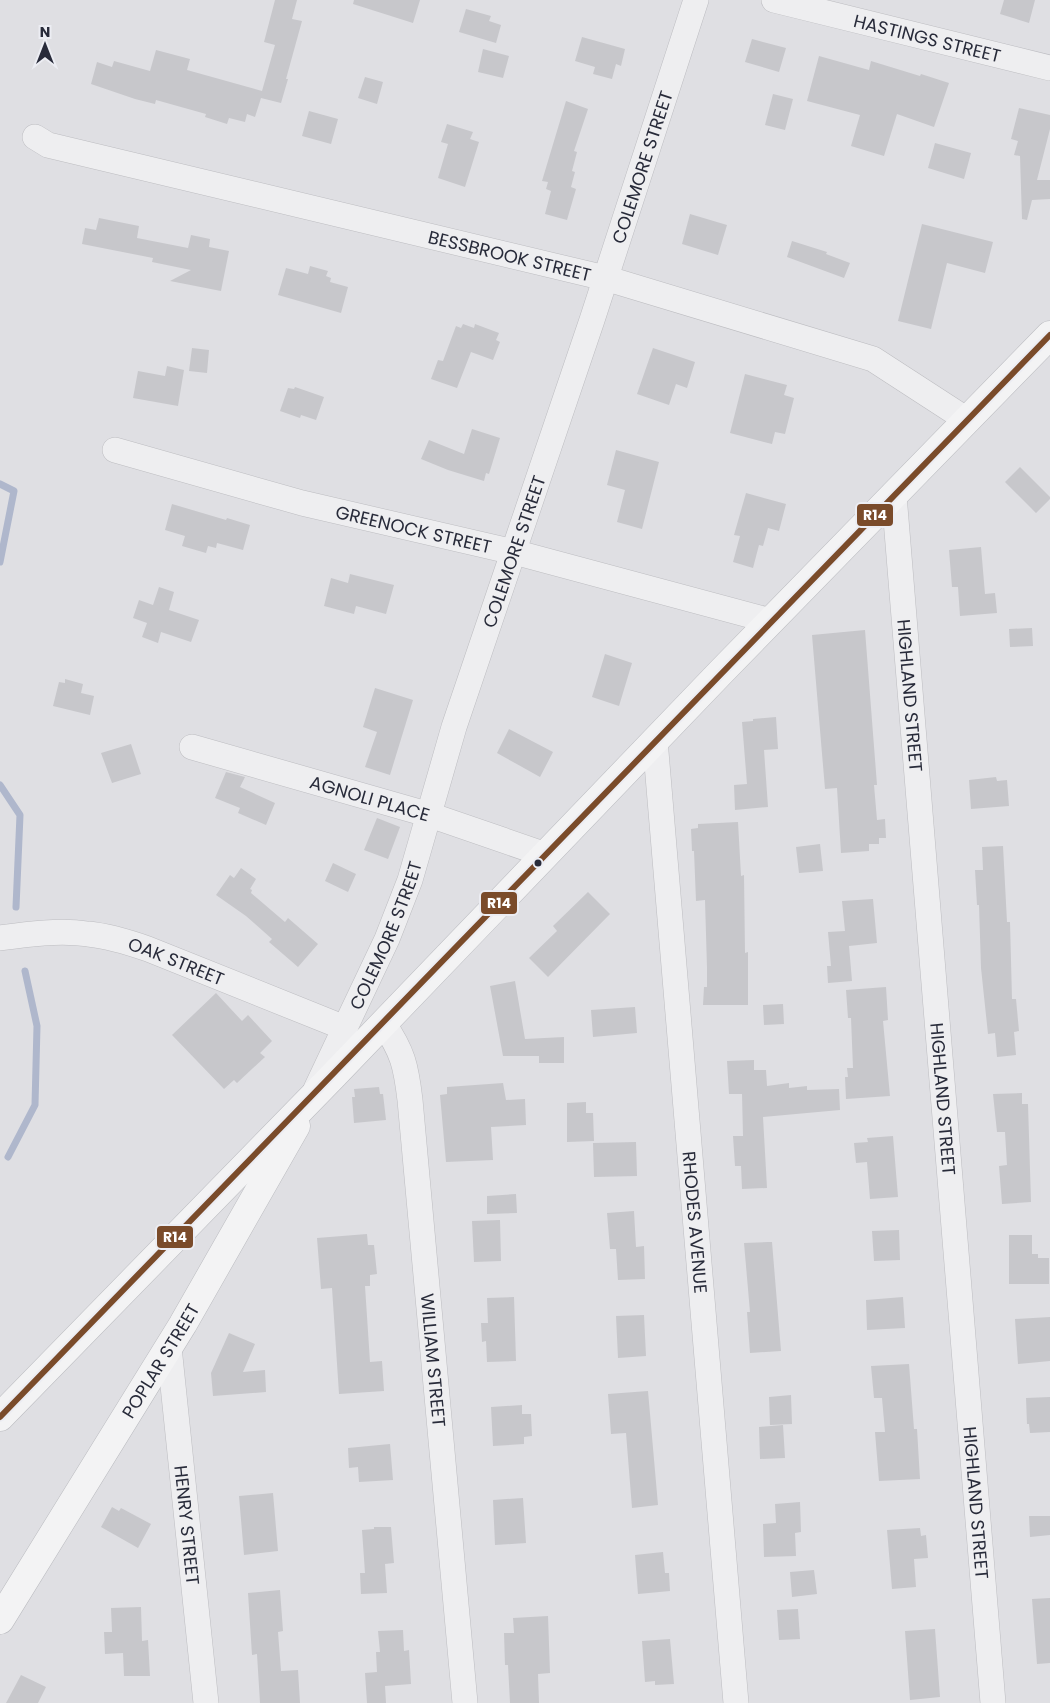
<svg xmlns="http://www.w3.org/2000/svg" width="1050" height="1703" font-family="Poppins,sans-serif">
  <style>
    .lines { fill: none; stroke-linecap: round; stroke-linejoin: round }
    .stream { stroke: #afb7cc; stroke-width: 7 }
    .building { fill: #c7c7cb }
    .minor-casing { stroke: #bdbdc1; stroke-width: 26 }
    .major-casing { stroke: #bbbcc0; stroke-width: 29 }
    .minor { stroke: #eeeef0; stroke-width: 25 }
    .major { stroke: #f3f3f4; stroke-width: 28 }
    .bus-1-casing { stroke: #ecedf3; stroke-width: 10 }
    .bus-1 { stroke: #7a4b2a; stroke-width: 6 }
    .bus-dot { fill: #282b3a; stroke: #ecedf3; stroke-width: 2 }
    .labels { text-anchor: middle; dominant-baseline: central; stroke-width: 4.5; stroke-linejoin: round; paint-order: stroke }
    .street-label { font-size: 18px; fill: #282b3a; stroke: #ecedf3 }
    .line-badge { stroke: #ecedf3; stroke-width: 2 }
    .badge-label { font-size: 14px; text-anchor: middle; font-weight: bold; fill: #fff }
  </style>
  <rect width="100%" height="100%" fill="#dfdfe3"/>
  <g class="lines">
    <path class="stream" d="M0 484 14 491 0 562
      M0 785 20 815 16 907
      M8 1157 35 1105 37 1026 25 971"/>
  </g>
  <path class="building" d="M275 0H297L292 19 302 21 286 79H288L281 103 261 98 255 117 247 114 245 122 229 118 227 124 205 117 206 114 156 100 155 104 135 99 91 84 97 62 112 67 114 61 150 71 156 50 190 59 187 70 262 91 275 45 264 42Z
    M354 0H420L413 23 353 4Z
    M1004 0H1035L1029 23 1000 14Z
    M466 9 491 16 489 21 501 25 496 43 459 32Z
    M582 37 625 49 621 66 616 64 612 79 593 74 595 67 575 61Z
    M752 39 786 48 779 72 745 62Z
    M483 49 509 56 503 78 478 72Z
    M819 56 869 70 871 61 920 76 921 74 949 83 934 127 897 114 884 156 851 146 860 115 807 101Z
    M365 77 383 82 377 104 358 98Z
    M773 94 793 99 785 130 765 125Z
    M566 101 588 109 574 151 577 152 572 171 575 172 571 187 576 189 567 220 545 214 551 191 546 189 548 182 542 181Z
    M1019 108 1050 115V129L1037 180H1050V199L1032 200 1027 220 1022 219 1020 156 1014 155 1018 141 1011 139Z
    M309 111 338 119 331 144 302 136Z
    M447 124 473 132 470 139 479 142 465 187 438 178 448 144 441 142Z
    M935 143 971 153 964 179 928 168Z
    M690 214 727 225 718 255 682 244Z
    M99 218 139 226 137 238 188 248 191 235 210 239 209 247 229 251 221 291 170 281 191 270 152 262 153 258 82 244 85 228 96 230Z
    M922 224 993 242 985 273 947 263 931 329 898 321Z
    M792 241 827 252 826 254 850 263 844 278 787 257Z
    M310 266 328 271 326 276 331 278 330 282 348 287 341 313 278 295 286 268 308 274Z
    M463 324 474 328 475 324 499 333 496 340 500 342 493 360 471 352 457 388 431 379 438 360 443 361 456 326 461 328Z
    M192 348 209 350 207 373 189 371Z
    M653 348 695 362 687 388 676 384 669 405 637 394Z
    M167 366 184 370 178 406 133 398 138 371 165 376Z
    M745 374 787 385 784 395 794 398 785 434 775 432 772 444 730 433Z
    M295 387 324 397 316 420 301 415 300 418 280 411 288 388 294 389Z
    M472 429 500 438 489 474 486 473 484 481 448 470 421 459 429 440 464 454Z
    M616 450 659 462 642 529 617 522 625 490 607 485Z
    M1020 467 1050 497V499L1036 513 1005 482Z
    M746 493 786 504 779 531 768 528 763 546 759 545 753 568 733 562 740 536 734 535Z
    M172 504 226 520 227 518 250 525 243 550 217 543 216 548 208 546 206 553 182 546 185 536 165 530Z
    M981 547 985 594 995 593 997 613 960 616 958 587H952L949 550Z
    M350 574 394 585 386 614 356 606 354 614 324 606 331 578 348 583Z
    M159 587 174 592 169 610 199 620 191 642 161 632 158 643 142 637 147 623 133 618 139 600 153 605Z
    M1032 628 1033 646 1010 647 1009 629Z
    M865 630 877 785H874L877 820 885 819 886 838H879V844H869V851L841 853 837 788 825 789 812 635Z
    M605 654 632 663 619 706 592 697Z
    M65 679 83 684 81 693 94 696 90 715 53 706 59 682 65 683Z
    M375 688 413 700 390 775 365 767 377 732 363 727Z
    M776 717 778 749 764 750 768 807 735 810 734 785 747 784 742 722 753 721V719Z
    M509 729 553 752 540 777 497 753Z
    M131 744 141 774 112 783 101 753Z
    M226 772 245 777 240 787 275 803 266 825 238 813 240 808 215 798Z
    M996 777 997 781 1007 780 1009 806 971 809 969 780Z
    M377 818 400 827 388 859 364 850Z
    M738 822 741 876 744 875 745 953 748 952V1005H703L704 987H707V968L705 900 696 901 694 851H692L691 829 698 828V824Z
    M820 844 823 871 799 873 796 847Z
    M1003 846 1007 922H1010L1012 999H1016L1019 1031 1014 1032 1016 1055 997 1057 995 1033 988 1034 981 968 979 905H977L975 870H983L982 847Z
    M333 863 356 874 348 892 325 881Z
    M241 868 256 879 250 889 252 890 251 893 285 922 288 918 318 944 298 967 269 942 272 939 246 916 216 895 230 875 234 878Z
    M588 892 610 914 548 977 529 958 557 931 553 926Z
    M873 899 877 943 849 946 852 981 828 983 827 966H831L828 932 845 931 842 901Z
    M515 981 525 1039 564 1037V1063H539V1056H503L490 986Z
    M886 987 888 1020 883 1021 890 1096 846 1099 845 1077H848L847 1068H853L851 1018H848L846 990Z
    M216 993 242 1021 248 1015 272 1041 260 1053 265 1057 237 1083 234 1080 224 1089 172 1035Z
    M783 1004 784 1024 764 1025 763 1005Z
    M635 1007 637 1033 593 1037 591 1010Z
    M754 1060V1070H766L767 1086 789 1083V1088L807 1086V1090L839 1089 840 1110 763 1117 767 1188 742 1189 741 1166H735L733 1136H743L742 1094H729L727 1061Z
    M503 1083 506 1100 525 1099 526 1125 491 1127 493 1160 446 1162 440 1095 447 1094V1087Z
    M379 1087 380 1094H383L386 1120 354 1123 352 1097H355L354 1089Z
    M1022 1093V1104H1028L1031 1202 1002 1204 999 1166 1007 1165 1005 1132H997L993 1094Z
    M586 1102V1113H593L594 1141 567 1142V1103Z
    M893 1136 898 1197 870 1199 867 1162 856 1163 854 1143 868 1142 867 1138Z
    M636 1142 637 1176 594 1177 593 1143Z
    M516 1194 517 1213 487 1214V1196Z
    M634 1211 636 1247 644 1246 645 1279 618 1280 616 1249H610L607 1213Z
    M500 1220 501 1261 474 1262 472 1221Z
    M899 1230 900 1260 874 1261 872 1231Z
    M367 1234 368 1245H374L377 1274 370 1275V1286H365L370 1362 382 1361 384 1391 339 1394 332 1288 321 1289 317 1238Z
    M1009 1235H1032V1254H1038V1258H1049V1284H1009Z
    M768 1242H772L781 1351 750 1353 747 1312H750L744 1243Z
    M514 1297 516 1361 487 1362 486 1341 482 1342 481 1323H488L487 1298Z
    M903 1297 905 1328 867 1330 866 1300Z
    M644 1315 646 1356 618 1358 616 1316Z
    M1050 1317V1361L1018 1364 1015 1319Z
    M229 1333 255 1344 243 1372 265 1370 266 1392 213 1396 211 1373Z
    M909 1364 914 1429H917L920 1479 879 1481 875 1432H885L882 1398H874L871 1366Z
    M648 1391 658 1505 632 1508 626 1433 611 1434 608 1394Z
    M791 1395 792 1424 770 1425 769 1397Z
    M1050 1397V1432L1030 1433 1029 1424H1027L1026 1398Z
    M522 1405V1414H531L532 1436 524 1437V1444L493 1446 491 1407Z
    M783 1425 785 1458 760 1459 759 1427Z
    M390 1444 393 1480 359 1482 358 1467 349 1468 348 1448Z
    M273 1493 278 1551 244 1555 239 1496Z
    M523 1498 526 1543 495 1545 493 1500Z
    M800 1502 801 1532 795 1533 796 1556 764 1557 763 1524 776 1523 775 1504Z
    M112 1507 119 1511 121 1508 151 1524 138 1548 101 1527Z
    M1029 1516H1050V1535L1030 1537Z
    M374 1527H391L394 1563 385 1564 387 1593 361 1594 360 1573H365L362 1530 374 1529Z
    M920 1528 921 1536 926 1535 928 1558 914 1559 916 1587 892 1589 887 1530Z
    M663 1552 665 1573H669L670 1591 638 1594 635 1555Z
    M814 1570 817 1594 792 1597 790 1572Z
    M280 1590 283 1631 278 1632 281 1671 298 1670 300 1703H260L257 1654 252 1655 248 1593Z
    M1050 1598V1663L1037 1664 1032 1599Z
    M141 1607 142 1641 148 1640 150 1676H124L123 1653 105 1654 104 1632H112L111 1608Z
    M798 1609 800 1639 779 1640 777 1610Z
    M548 1616 550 1673 538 1674 539 1703H510L508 1665H505L504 1633H514L513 1618Z
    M935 1629 940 1697 910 1700 905 1631Z
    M403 1630 404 1651 409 1650 411 1684 385 1686 386 1703H367L365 1673 377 1672 376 1652H380L378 1631Z
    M670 1639 674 1684 655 1685V1681L645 1682 642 1641Z
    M21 1675 46 1687 38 1703H6Z"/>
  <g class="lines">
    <g class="minor-casing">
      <g id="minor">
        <path id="s1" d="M774 0 1050 68"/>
        <path id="s2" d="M35 137 48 145 605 278 873 359 967 420"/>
        <path id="s3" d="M115 450 302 503 514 552 771 621"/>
        <path id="s4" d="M894 495 993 1703"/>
        <path id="s5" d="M655 740 736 1703"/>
        <path id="s6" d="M192 747 430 815 546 855"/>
        <path id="s7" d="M0 938C28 934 60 930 88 934 109 936 128 942 148 949L345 1028"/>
        <path id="s8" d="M383 1023C403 1052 406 1066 410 1100L465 1703"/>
        <path id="s9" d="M316 1089 387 939 410 880 454 727 592 320 696 0"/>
        <path id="s10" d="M169 1347 206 1703"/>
      </g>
    </g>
    <g class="major-casing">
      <g id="major">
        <path d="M0 1417 332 1077 721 672 1050 335"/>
        <path id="s11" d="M0 1620 183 1324 296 1126"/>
      </g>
    </g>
    <use href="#minor" class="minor"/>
    <use href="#major" class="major"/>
    <g class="bus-1-casing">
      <path id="bus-1" d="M0 1417C351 1057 699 695 1050 335"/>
    </g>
    <use href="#bus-1" class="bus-1"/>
  </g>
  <circle class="bus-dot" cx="538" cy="863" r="4.5"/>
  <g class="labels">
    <g class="street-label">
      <text stroke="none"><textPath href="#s1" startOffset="158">HASTINGS STREET</textPath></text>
      <text stroke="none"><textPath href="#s9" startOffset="979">COLEMORE STREET</textPath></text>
      <text stroke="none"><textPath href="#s2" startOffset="490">BESSBROOK STREET</textPath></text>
      <text stroke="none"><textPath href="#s3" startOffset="309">GREENOCK STREET</textPath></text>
      <text stroke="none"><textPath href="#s9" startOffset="574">COLEMORE STREET</textPath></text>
      <text stroke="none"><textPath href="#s4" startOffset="201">HIGHLAND STREET</textPath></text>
      <text stroke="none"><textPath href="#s6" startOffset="185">AGNOLI PLACE</textPath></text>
      <text stroke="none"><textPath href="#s9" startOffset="169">COLEMORE STREET</textPath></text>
      <text stroke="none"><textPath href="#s7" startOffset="181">OAK STREET</textPath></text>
      <text stroke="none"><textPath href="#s4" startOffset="606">HIGHLAND STREET</textPath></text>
      <text stroke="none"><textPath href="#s5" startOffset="484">RHODES AVENUE</textPath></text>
      <text stroke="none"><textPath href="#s11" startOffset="305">POPLAR STREET</textPath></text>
      <text stroke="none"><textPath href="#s8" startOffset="344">WILLIAM STREET</textPath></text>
      <text stroke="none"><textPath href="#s4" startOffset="1011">HIGHLAND STREET</textPath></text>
      <text stroke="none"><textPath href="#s10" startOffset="179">HENRY STREET</textPath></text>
    </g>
  </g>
  <g class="line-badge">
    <rect x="856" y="503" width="38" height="24" rx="5" fill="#7a4b2a"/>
    <rect x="480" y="891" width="38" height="24" rx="5" fill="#7a4b2a"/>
    <rect x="156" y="1225" width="38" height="24" rx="5" fill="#7a4b2a"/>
  </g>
  <g class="badge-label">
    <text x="875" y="520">R14</text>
    <text x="499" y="908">R14</text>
    <text x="175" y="1242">R14</text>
  </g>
  <g transform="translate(45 45)" stroke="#ecedf3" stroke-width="4" paint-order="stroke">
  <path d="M0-4L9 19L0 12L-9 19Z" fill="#282b3a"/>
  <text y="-8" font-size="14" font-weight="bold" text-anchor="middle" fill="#282b3a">N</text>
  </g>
</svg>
